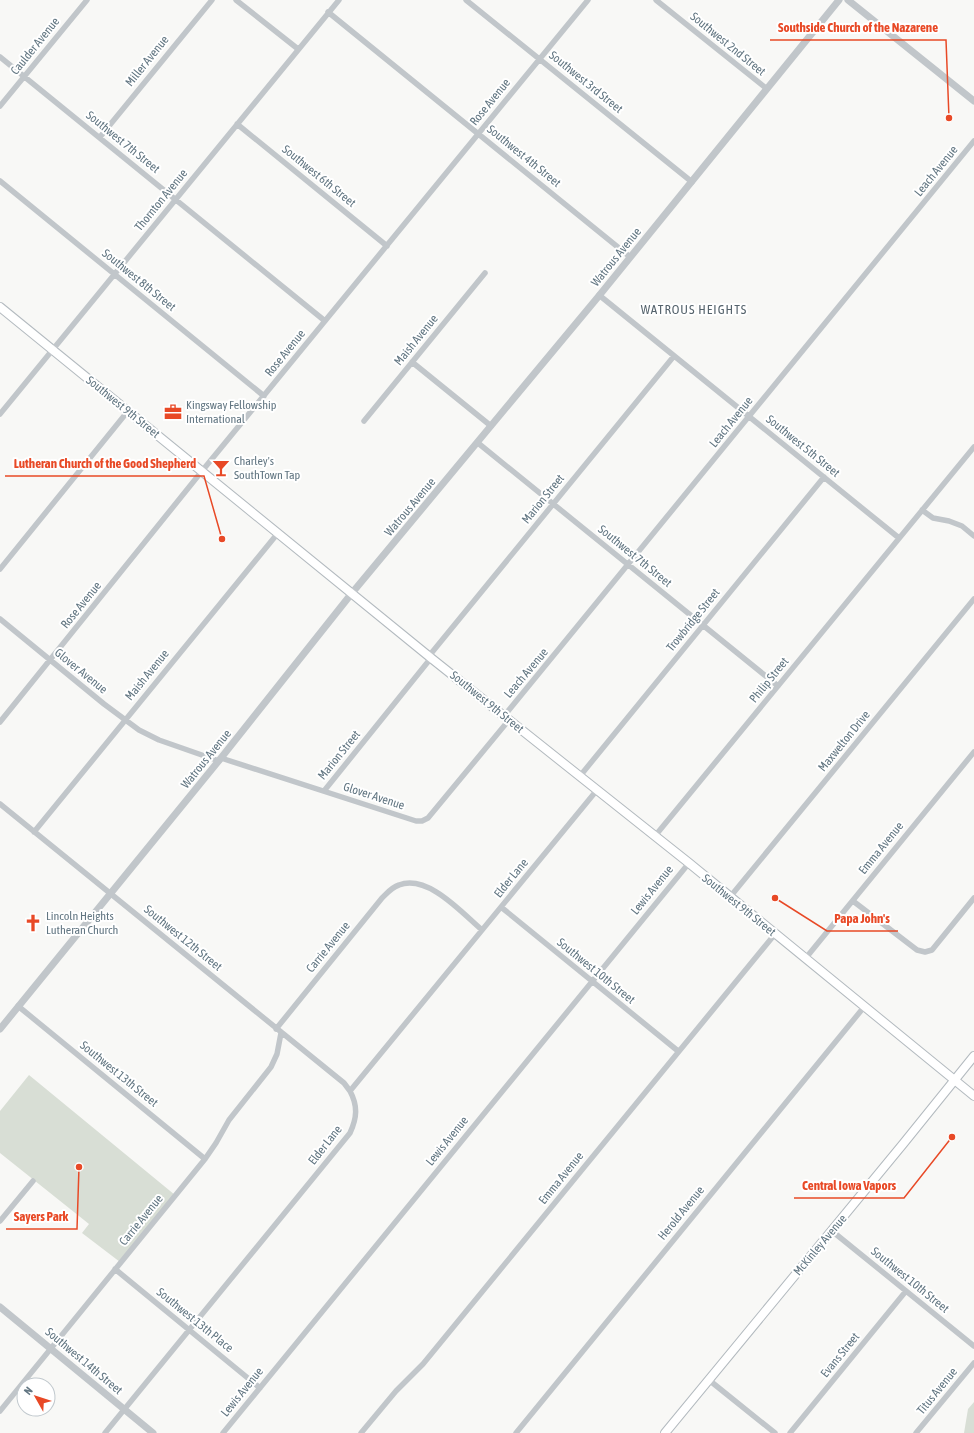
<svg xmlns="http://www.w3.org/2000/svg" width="974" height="1433" font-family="'Asap Condensed',sans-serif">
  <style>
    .green { fill: #d8ded5 }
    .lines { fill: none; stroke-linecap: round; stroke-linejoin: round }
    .secondary-casing { stroke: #b3babf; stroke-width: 10 }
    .minor { stroke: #c1c6ca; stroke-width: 5.5 }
    .tertiary { stroke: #c1c6ca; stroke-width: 7 }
    .secondary { stroke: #fff; stroke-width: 8 }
    .labels { text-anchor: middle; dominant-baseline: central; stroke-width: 4; stroke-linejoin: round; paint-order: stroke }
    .street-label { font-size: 12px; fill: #627682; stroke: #fff }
    .poi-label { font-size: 12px; fill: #627682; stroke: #fff; text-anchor: start }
    .neighbourhood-label { font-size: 13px; letter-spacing: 1px; fill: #55636c; stroke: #fff }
    .leader { fill: none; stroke: #e84926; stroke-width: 1.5 }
    .callout-dot { fill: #e84926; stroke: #fff; stroke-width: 1.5 }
    .callout-label { font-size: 13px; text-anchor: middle; font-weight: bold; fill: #e84926; stroke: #fff; stroke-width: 4; stroke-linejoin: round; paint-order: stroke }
  </style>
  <rect width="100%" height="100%" fill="#f8f8f6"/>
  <path class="green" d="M29 1075 175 1195 120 1262 82 1233 89 1224 0 1153V1111Z
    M974 1402V1433H964L968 1409Z"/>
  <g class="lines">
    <g class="secondary-casing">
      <path id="secondary" d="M0 307 431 658 689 863 974 1096
        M665 1433 903 1144 974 1056"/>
    </g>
    <path class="minor" d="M236 0 298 49
      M466 0 692 182
      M656 0 767 89
      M328 12 630 257
      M0 57 325 321
      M0 106 87 0
      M237 124 387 246
      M100 137 212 0
      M0 181 264 396
      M599 295 899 538
      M412 362 491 426
      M0 414 339 0
      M364 421 485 273
      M478 443 778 686
      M922 510 933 518 949 521 962 526 974 536
      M0 569 128 411
      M0 619 104 704 139 730 159 740 219 761
      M429 656 674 356
      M504 716 974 141
      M0 722 202 471 588 0
      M221 758 416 821H422L428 818 509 720
      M580 776 824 477
      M324 791 431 658
      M0 804 344 1083 350 1091
      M34 832 278 533
      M655 836 974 447
      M730 897 974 599
      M853 901 917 950 925 952 932 950 974 898
      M501 907 678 1051
      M805 959 974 752
      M18 1006 205 1159
      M276 1029 382 898C387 893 392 887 399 885 428 874 462 913 482 930
      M0 1221 33 1181
      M832 1231 974 1346
      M115 1269 260 1388
      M709 1380 775 1433
      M0 1411 205 1159 216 1143 229 1120 271 1067 277 1054 281 1033
      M105 1433 350 1133C357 1118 358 1106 350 1091L597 790
      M223 1433 689 863
      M361 1433 396 1391 423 1364 775 934
      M516 1433 864 1007
      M790 1433 906 1291
      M916 1433 974 1363"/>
    <path class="tertiary" d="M848 0 974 101
      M0 1029 221 758 352 593 598 297 839 0
      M0 1307 153 1433"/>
    <use href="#secondary" class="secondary"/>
  </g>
  <defs>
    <g id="office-bare" transform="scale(1.38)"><path d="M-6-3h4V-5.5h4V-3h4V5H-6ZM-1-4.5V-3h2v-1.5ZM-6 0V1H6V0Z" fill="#e84926" stroke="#fff" stroke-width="2.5" paint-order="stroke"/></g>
    <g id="bar-bare" transform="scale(1.38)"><path d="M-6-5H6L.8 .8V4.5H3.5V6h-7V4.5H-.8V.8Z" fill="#e84926" stroke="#fff" stroke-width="2.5" paint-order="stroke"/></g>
    <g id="church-bare" transform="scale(1.38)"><path d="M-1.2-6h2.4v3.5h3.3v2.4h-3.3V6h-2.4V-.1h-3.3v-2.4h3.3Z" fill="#e84926" stroke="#fff" stroke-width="2.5" paint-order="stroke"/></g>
  </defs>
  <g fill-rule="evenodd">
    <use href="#office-bare" x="173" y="412"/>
    <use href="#bar-bare" x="221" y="468"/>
    <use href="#church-bare" x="33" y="923"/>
  </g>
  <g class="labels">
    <g class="street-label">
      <text transform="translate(728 44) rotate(39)">Southwest 2nd Street</text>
      <text transform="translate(35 46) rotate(-51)">Caulder Avenue</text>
      <text transform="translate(147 61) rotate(-51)">Miller Avenue</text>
      <text transform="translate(586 82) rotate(39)">Southwest 3rd Street</text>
      <text transform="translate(490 102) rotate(-51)">Rose Avenue</text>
      <text transform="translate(123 142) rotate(39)">Southwest 7th Street</text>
      <text transform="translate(524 156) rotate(39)">Southwest 4th Street</text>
      <text transform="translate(936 171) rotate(-51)">Leach Avenue</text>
      <text transform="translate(319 176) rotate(39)">Southwest 6th Street</text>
      <text transform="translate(161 200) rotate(-51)">Thornton Avenue</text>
      <text transform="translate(616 257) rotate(-51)">Watrous Avenue</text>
      <text transform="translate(139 280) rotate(39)">Southwest 8th Street</text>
      <text transform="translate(416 340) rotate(-51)">Maish Avenue</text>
      <text transform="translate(285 353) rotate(-51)">Rose Avenue</text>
      <text transform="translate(123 407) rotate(39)">Southwest 9th Street</text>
      <text transform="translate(731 422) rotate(-51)">Leach Avenue</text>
      <text transform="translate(803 446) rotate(39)">Southwest 5th Street</text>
      <text transform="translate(543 499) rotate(-51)">Marion Street</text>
      <text transform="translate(410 507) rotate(-50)">Watrous Avenue</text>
      <text transform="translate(635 556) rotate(39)">Southwest 7th Street</text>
      <text transform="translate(81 605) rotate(-51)">Rose Avenue</text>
      <text transform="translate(693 620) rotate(-51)">Trowbridge Street</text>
      <text transform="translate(81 671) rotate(39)">Glover Avenue</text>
      <text transform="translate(526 673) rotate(-50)">Leach Avenue</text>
      <text transform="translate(147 675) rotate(-51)">Maish Avenue</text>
      <text transform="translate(769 680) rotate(-51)">Philip Street</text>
      <text transform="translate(487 702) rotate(39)">Southwest 9th Street</text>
      <text transform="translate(844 741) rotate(-51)">Maxwelton Drive</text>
      <text transform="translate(339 755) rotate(-51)">Marion Street</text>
      <text transform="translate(206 759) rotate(-51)">Watrous Avenue</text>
      <text transform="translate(374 796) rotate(18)">Glover Avenue</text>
      <text transform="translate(881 848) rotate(-51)">Emma Avenue</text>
      <text transform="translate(511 878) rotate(-51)">Elder Lane</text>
      <text transform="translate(652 890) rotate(-51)">Lewis Avenue</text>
      <text transform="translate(739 905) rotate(39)">Southwest 9th Street</text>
      <text transform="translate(183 938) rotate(39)">Southwest 12th Street</text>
      <text transform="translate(328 947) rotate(-51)">Carrie Avenue</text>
      <text transform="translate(596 971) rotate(39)">Southwest 10th Street</text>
      <text transform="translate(119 1074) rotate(39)">Southwest 13th Street</text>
      <text transform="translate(447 1141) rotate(-51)">Lewis Avenue</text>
      <text transform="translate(325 1145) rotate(-52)">Elder Lane</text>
      <text transform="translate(561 1178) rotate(-51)">Emma Avenue</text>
      <text transform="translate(681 1213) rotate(-51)">Herold Avenue</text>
      <text transform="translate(141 1220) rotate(-51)">Carrie Avenue</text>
      <text transform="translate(820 1245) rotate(-50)">McKinley Avenue</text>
      <text transform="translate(910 1280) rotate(39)">Southwest 10th Street</text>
      <text transform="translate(195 1320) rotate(39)">Southwest 13th Place</text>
      <text transform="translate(840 1355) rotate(-51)">Evans Street</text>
      <text transform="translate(84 1361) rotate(40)">Southwest 14th Street</text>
      <text transform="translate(937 1391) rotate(-51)">Titus Avenue</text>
      <text transform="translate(242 1392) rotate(-51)">Lewis Avenue</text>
    </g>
    <g class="poi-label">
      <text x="186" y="405">Kingsway Fellowship<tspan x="186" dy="14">International</tspan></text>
      <text x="234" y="461">Charley's<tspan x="234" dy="14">SouthTown Tap</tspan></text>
      <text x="46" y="916">Lincoln Heights<tspan x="46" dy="14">Lutheran Church</tspan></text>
    </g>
    <g class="neighbourhood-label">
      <text x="694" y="309">WATROUS HEIGHTS</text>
    </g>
  </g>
  <path class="leader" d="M949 118L946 40H770M222 539L204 476H5M775 898L827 931H898M952 1137L904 1198H794M79 1167L77 1229H6"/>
  <g class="callout-dot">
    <circle cx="949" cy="118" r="4"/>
    <circle cx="222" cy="539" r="4"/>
    <circle cx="775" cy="898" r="4"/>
    <circle cx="952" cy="1137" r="4"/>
    <circle cx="79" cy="1167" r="4"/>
  </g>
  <g class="callout-label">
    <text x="858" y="32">Southside Church of the Nazarene</text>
    <text x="105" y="468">Lutheran Church of the Good Shepherd</text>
    <text x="862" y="923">Papa John's</text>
    <text x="849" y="1190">Central Iowa Vapors</text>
    <text x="41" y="1221">Sayers Park</text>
  </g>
  <g transform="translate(36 1397) rotate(309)"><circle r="19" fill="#ffffff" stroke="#c0c8cd"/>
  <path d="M0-3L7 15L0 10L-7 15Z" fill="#e84926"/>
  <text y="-6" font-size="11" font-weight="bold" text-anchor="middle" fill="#627682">N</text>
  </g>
</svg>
